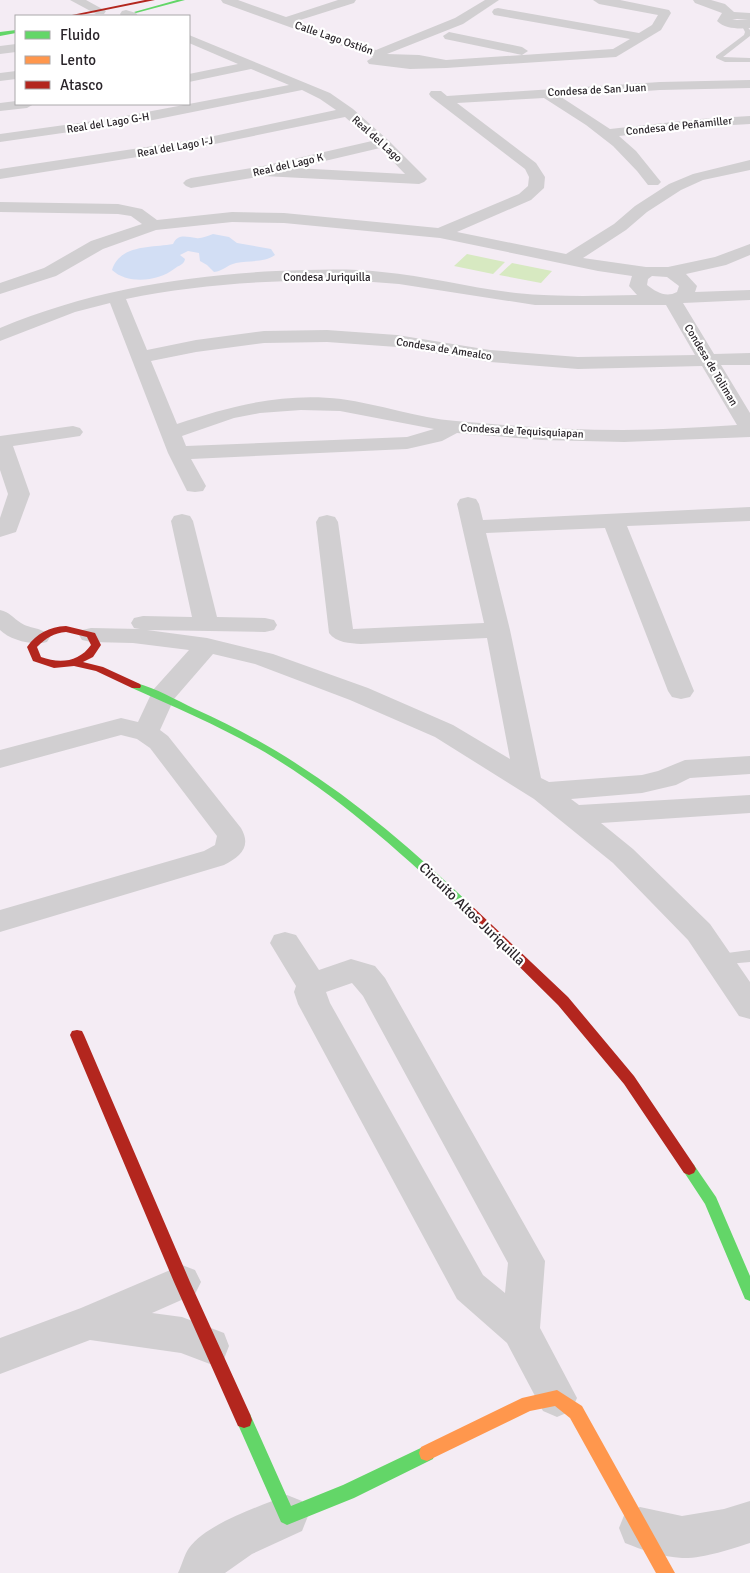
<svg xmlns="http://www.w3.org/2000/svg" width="750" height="1573" font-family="Signika,sans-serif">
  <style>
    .green { fill: #d7e9c1 }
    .water { fill: #d2def4 }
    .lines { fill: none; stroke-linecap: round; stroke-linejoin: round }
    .lane { fill: #d1cfd1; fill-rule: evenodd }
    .street { fill: #d1cfd1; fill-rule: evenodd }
    .fast { fill: #63d668; fill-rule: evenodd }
    .slow { fill: #ff974d; fill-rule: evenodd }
    .jam { fill: #b3261e; fill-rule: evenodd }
    .labels { text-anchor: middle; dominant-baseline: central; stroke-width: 4.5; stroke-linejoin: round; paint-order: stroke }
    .far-street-label { font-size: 11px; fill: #2a252a; stroke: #fff }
    .street-label { font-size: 14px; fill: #2a252a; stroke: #fff }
  </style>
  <rect width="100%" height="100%" fill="#f4ecf4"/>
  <path class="green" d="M467 254 505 262 493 274 454 266Z
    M512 263 552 271 541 283 499 275Z"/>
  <path class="water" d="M213 234 229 237 237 243 271 249 275 255C264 263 249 260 236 263 227 265 223 271 214 272L207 265 200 261 199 253 188 251 180 255 185 259C184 265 179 265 174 269 159 281 128 285 112 270 120 244 152 248 173 244 178 233 187 237 196 238 201 239 207 236 213 234Z"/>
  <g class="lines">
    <path class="lane" d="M741 24H745L750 30V36L723 57 750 58V62H725L716 58V56L744 35 745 32Z
      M750 950V962L717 965 712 963 709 959 712 955Z"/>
    <path class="street" d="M70 0H86L106 11 104 14H96Z
      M221 0H238L286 17 338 0H356L354 3 297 21 376 50 455 18 485 0H499L463 24 387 54 419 55 446 60 613 49 630 39 494 15 492 12 494 9 498 8 639 33 652 25 658 15 599 4 593 0H620L669 10 671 13 661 30 616 57 446 68 410 69 369 64 367 61 373 57 223 3Z
      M693 0H711L725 4 734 12 750 13V28C739 29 725 29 717 21L722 13 695 3ZM737 19 748 20H732Z
      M126 10 136 13 138 16H121L120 14 122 11Z
      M449 32 522 47 528 51 522 55 445 39 443 36Z
      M189 35 330 93 353 109 388 140 427 179 424 182 419 184 263 176 191 188 186 186 183 183 186 180 191 178 263 166 372 141 345 117 200 147 0 179V169L200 139 336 110 320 99 302 90 153 120 0 142V134L115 118 289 85 251 69 189 82V74L238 64 189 43ZM380 148 405 174 295 168Z
      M16 44V52L0 54V46Z
      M16 71V79L0 81V73Z
      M750 80V88L660 90 561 97 610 129 700 119 750 116V124L700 127 619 136 636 151 661 182 658 185H648L637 171 613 146 586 125 544 98 457 103 536 163 545 177 544 188 531 200 457 232 566 254 614 224 635 206 669 184 693 174 750 160V170L703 180 681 190 647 212 626 230 583 258 646 267H668L715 257 750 244V255L726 265 686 274 697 286 695 292 750 290V300L683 303 714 354 750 353V365H721L750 413V437L624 442 542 440 457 433 442 441 407 449 191 459 206 486 203 491 195 492 187 491 168 453 110 303 75 312 0 341V328C88 291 181 276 276 271 311 270 347 268 382 272 427 276 471 288 516 293 556 297 597 296 637 295L629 286 632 276 598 271 440 238 284 223 232 222 156 230 103 249 56 276 0 294V283L44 268 91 241 142 224 131 216 118 214 0 212V202L118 204 142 209 157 220 232 212 284 213 438 228 519 194 528 186 529 177 525 169 431 97 429 94 431 91H441L447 96 660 82ZM652 276 667 277 679 286 677 292C666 298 656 292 647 285L648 279ZM347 280 399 284 535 305H666L695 355 578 357 490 350 397 335 327 330 264 331 196 340 147 350 126 299C198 284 273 280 347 280ZM327 342 397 347 490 362 578 369 702 366 737 425C699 427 661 430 623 430 567 430 512 426 456 421 417 418 379 404 341 399 284 392 230 406 177 424L151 361 196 352 264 343ZM301 410 340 411 434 429 407 437 186 446 182 436 234 418 260 413Z
      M16 101V104H34L27 108 0 111V103Z
      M73 426 80 428 83 432 80 436 13 446 30 494 16 532 0 537V518L8 494 0 470V436Z
      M468 497 476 499 479 504 483 520 750 507V521L627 526 694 691 690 697 681 699 672 697 668 691 605 528 486 533 510 630 541 778 549 782 642 775 658 771 685 760 750 756V774L690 778 676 785 642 793 571 799 579 805 750 795V813L601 823 633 849 710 924 750 982V1019L739 1016 688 940 613 863 534 799 435 737 350 700 255 664 213 654 174 699 160 730 168 736 241 828C252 847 240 857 224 865L0 932V910L204 851 215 845 217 836 150 748 137 739 121 735 0 768V750L121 718 138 722 153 690 189 650 133 643 91 642 82 640 79 635 82 630 91 628 140 629 134 628 131 623 134 618 143 616 192 617 171 521 174 516 182 514 190 516 193 521 217 617 265 618 274 620 277 625 274 630 265 632 147 630 207 638 273 654 368 688 453 725 510 759 487 638 361 644C350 643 336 643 329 633L316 522 319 517 327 515 335 517 338 522 353 629 484 623 457 504 460 499Z
      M0 610C10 612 13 618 21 623 30 629 43 627 50 637L47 642C33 646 10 640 0 630Z
      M285 932 296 935 319 970 351 959 375 966 385 978 545 1261 540 1328 577 1398 571 1411 557 1417 543 1411 507 1343 457 1299 298 1004 294 992 296 986 270 943 274 935ZM352 983 363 996 508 1263 505 1293 483 1275 330 1003 326 992Z
      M182 1265 195 1270 201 1282 195 1294 152 1313 182 1317 224 1333 229 1346 224 1359 210 1364 181 1353 90 1340 0 1374V1338L81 1308Z
      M287 1495 302 1501 308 1516 302 1531 252 1554 225 1573H178C182 1565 184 1555 189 1548 207 1523 259 1507 287 1495Z
      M750 1501V1543C732 1549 701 1559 682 1558 663 1557 642 1550 625 1543L619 1528 625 1513 640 1507 682 1516 724 1509Z"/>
    <path class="fast" d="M177 0H185L136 13 134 12Z
      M16 30V33L0 36V32Z
      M136 683C156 688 176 700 195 709 305 758 387 825 473 907L475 910 473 913H465C406 857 345 802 276 759 231 731 181 710 132 688L131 686Z
      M689 1163 694 1165 716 1197 750 1276V1301L745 1299 705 1204 682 1169 684 1165Z
      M244 1412 250 1414 291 1506 343 1485 427 1445 433 1447 435 1453 433 1459 354 1498 287 1525 281 1522 236 1420 238 1414Z"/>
    <path class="slow" d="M557 1390 582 1406 675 1573H656L570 1418 555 1406 530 1411 427 1461 421 1459 419 1453 421 1447 522 1398Z"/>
    <path class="jam" d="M145 0H155L76 16H67Z
      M66 626 95 633 101 645 93 657 83 662 103 667 140 684 141 686 140 688H132L96 671 74 666 54 668 33 661 27 647C37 633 49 627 66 626ZM66 632 87 637 91 645C79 662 60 664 41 657L37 647C46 638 54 633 66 632Z
      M469 906 473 907 568 997 634 1076 694 1165 696 1169 694 1173 689 1175 684 1173 624 1084 558 1005 465 913 463 910 465 907Z
      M77 1030 82 1031 84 1035 190 1282 250 1414 252 1420 250 1426 244 1428 238 1426 174 1282 70 1035 72 1031Z"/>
  </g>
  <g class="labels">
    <g class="far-street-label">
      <text transform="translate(334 38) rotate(19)">Calle Lago Ostión</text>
      <text transform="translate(597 90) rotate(-3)">Condesa de San Juan</text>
      <text transform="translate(108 123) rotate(-9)">Real del Lago G-H</text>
      <text transform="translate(679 126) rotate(-6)">Condesa de Peñamiller</text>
      <text transform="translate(377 139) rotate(42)">Real del Lago</text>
      <text transform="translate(175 147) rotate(-10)">Real del Lago I-J</text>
      <text transform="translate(288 165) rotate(-13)">Real del Lago K</text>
      <text x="327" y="277">Condesa Juriquilla</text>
      <text transform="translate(444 349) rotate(9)">Condesa de Amealco</text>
      <text transform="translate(711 365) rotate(59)">Condesa de Toliman</text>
      <text transform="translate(522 431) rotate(3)">Condesa de Tequisquiapan</text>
    </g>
    <g class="street-label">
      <text transform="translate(472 914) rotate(44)">Circuito Altos Juriquilla</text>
    </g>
  </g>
  <rect x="15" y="15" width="175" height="90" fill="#ffffff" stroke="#aaa8aa"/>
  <rect x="25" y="31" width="25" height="8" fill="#63d668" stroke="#aaa8aa"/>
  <text x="60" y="40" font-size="15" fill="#2a252a">Fluido</text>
  <rect x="25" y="56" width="25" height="8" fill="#ff974d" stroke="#aaa8aa"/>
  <text x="60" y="65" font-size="15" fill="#2a252a">Lento</text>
  <rect x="25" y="81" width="25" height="8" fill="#b3261e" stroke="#aaa8aa"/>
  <text x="60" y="90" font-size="15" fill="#2a252a">Atasco</text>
</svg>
